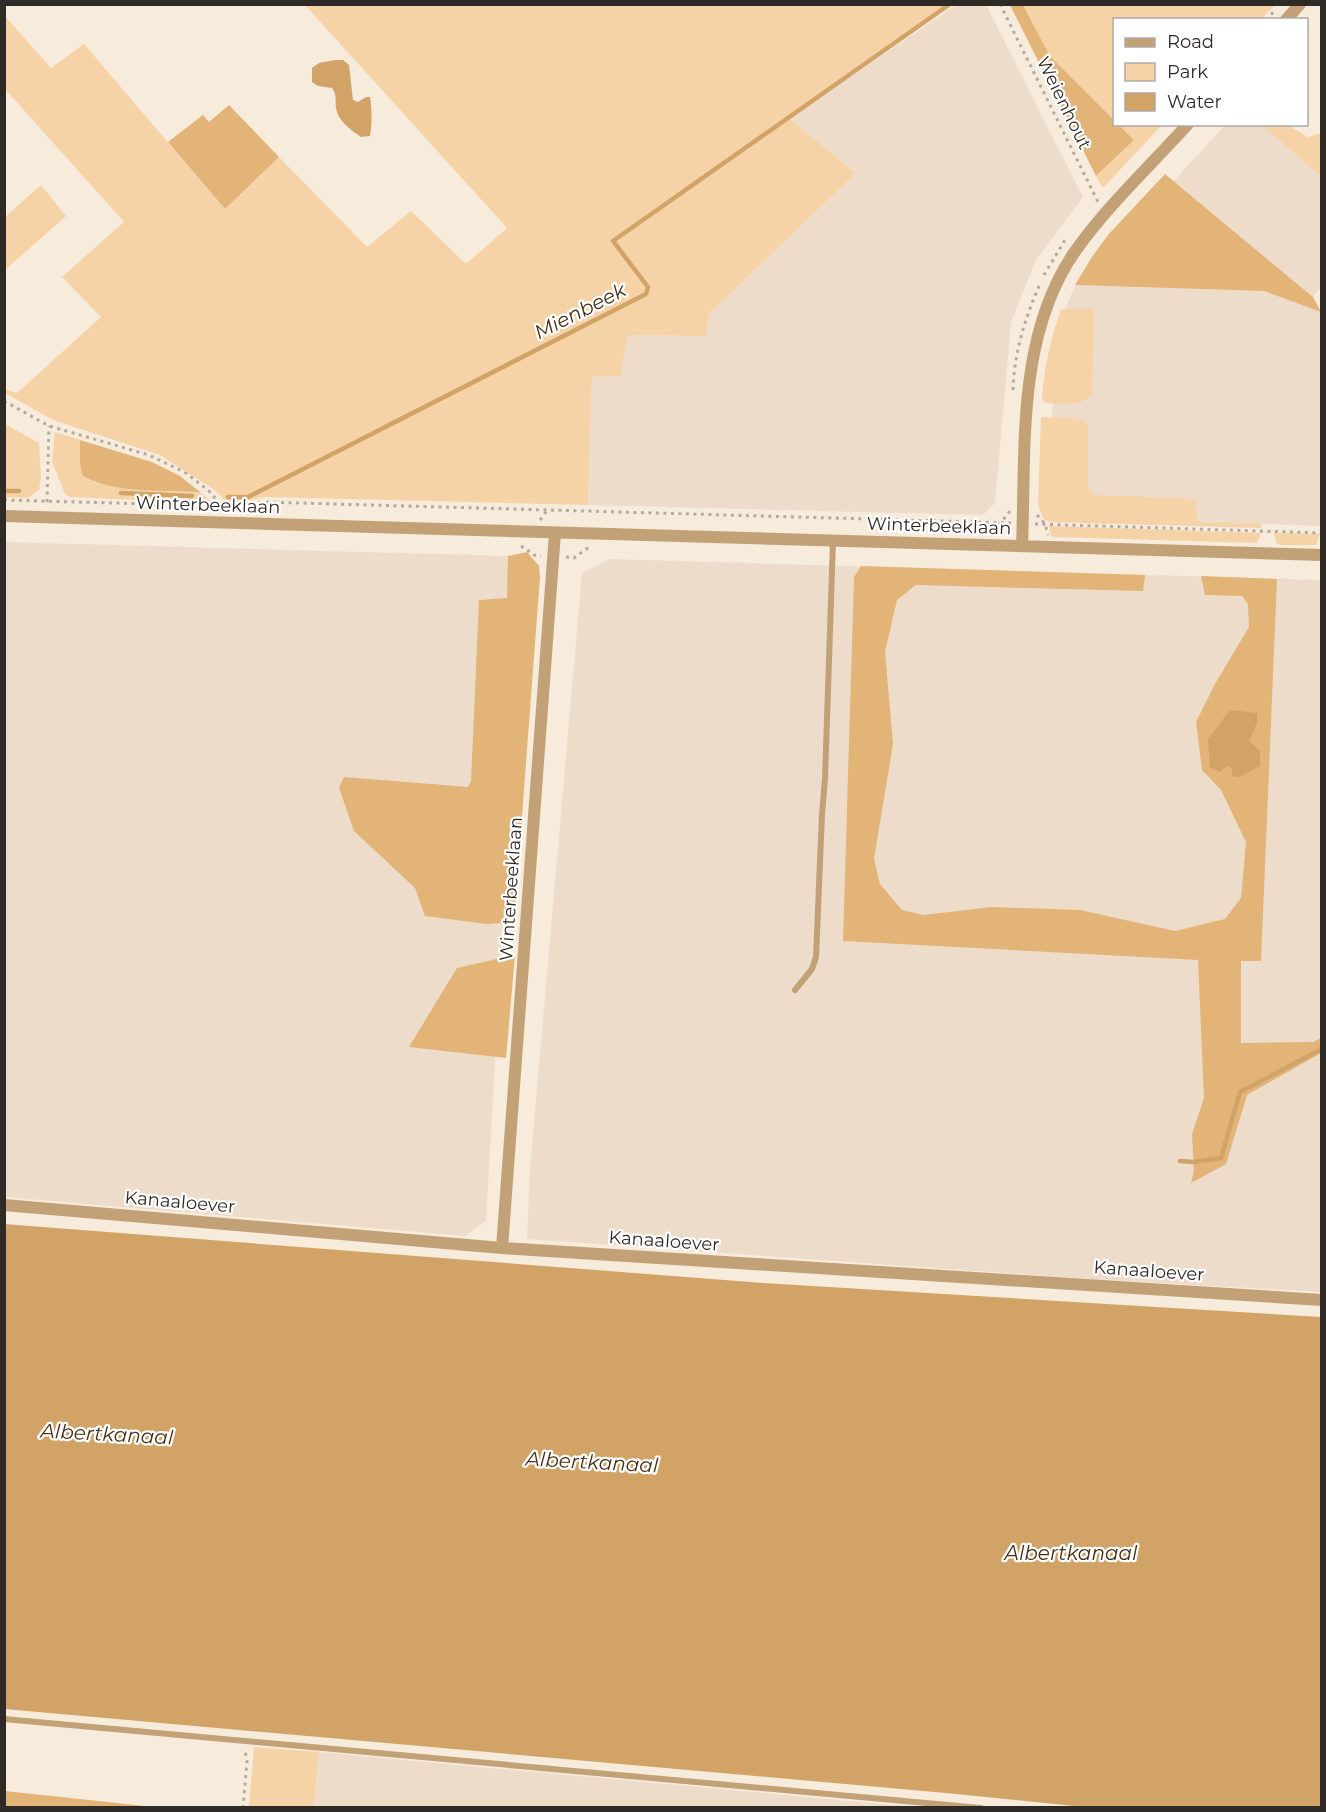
<svg xmlns="http://www.w3.org/2000/svg" width="1326" height="1812" font-family="Montserrat,sans-serif">
  <style>
    .built { fill: #eddcc9 }
    .green { fill: #f6d3a7 }
    .forest { fill: #e3b478 }
    .water { fill: #d1a367 }
    .lines { fill: none; stroke-linecap: round; stroke-linejoin: round }
    .stream { stroke: #d1a367; stroke-width: 4.5 }
    .path { stroke: #b4aa9f; stroke-width: 3; stroke-dasharray: 3 4.5; stroke-linecap: butt }
    .service { stroke: #c2a176; stroke-width: 6 }
    .minor { stroke: #c2a176; stroke-width: 12 }
    .labels { text-anchor: middle; dominant-baseline: central; stroke-width: 4.5; stroke-linejoin: round; paint-order: stroke }
    .street-label { font-size: 18px; fill: #2f2a25; stroke: #fff }
    .water-label { font-size: 20px; font-style: italic; fill: #443015; stroke: #fff }
  </style>
  <rect width="100%" height="100%" fill="#f7ebdc"/>
  <path class="built" d="M956 5H986L1083 197 1036 260 1011 322 995 503 983 515 588 505 592 376 627 335 706 336 709 314 856 173 789 119Z
    M1225 125H1262L1321 177V287L1313 297 1174 181Z
    M1075 285 1264 291 1321 312V526L1049 517 1046 462 1064 313Z
    M5 542 508 556 519 576 503 919 486 1221 465 1236 5 1197Z
    M610 559 1321 580V1292L1075 1278 527 1239 530 1169 582 573Z
    M319 1752 915 1807 314 1808Z"/>
  <path class="green" d="M305 5H947L787 117 856 173 709 314 706 336 627 335 621 376H592L588 505 265 497 236 503H227L216 491 160 455 53 420 5 393V389L17 393 101 317 62 277 124 222 5 89 4 15 51 68 84 44 225 209 279 157 367 247 411 211 466 264 507 228Z
    M1023 5H1275L1261 19 1114 20V120L1050 56Z
    M1119 125H1162L1103 188 1096 176 1134 140Z
    M1262 125H1287L1308 137 1321 133V177Z
    M41 185 66 216 5 270V217Z
    M1069 309H1094L1092 394C1080 408 1063 403 1046 403L1042 400C1044 368 1050 340 1061 310Z
    M1041 417 1082 419 1088 425V487L1093 495 1196 499 1197 522 1262 524 1261 528 1048 522 1043 518 1038 505Z
    M5 424 39 443 41 476 39 490 28 498 5 497Z
    M55 432 80 440V464L94 482 114 487 200 492 213 503 70 497 65 494 52 462Z
    M1049 526 1261 533 1257 543 1056 537 1051 536Z
    M1274 533 1320 534 1316 545H1280L1276 542Z
    M254 1747 319 1752 314 1807H249Z"/>
  <path class="forest" d="M1010 5H1023L1050 56 1114 120V124L1119 125 1134 140 1096 176Z
    M229 105 279 157 225 209 168 142 203 115 209 122Z
    M1165 174 1313 297 1321 312 1264 291 1075 285 1092 257 1108 235Z
    M80 440 152 462 180 476 200 492C164 490 114 494 83 476L80 464Z
    M527 552 539 566 540 577 514 922 487 924 425 916 415 888 354 831 339 788 344 777 468 787 471 781 479 600 507 598 508 556Z
    M861 566 1145 575 1143 591 916 585 897 600 885 652 893 744 874 859 880 884 902 910 924 915 991 907 1080 910 1175 931 1225 919 1241 898 1246 842 1221 790 1202 770 1196 722 1215 684 1249 627 1248 604 1242 596 1205 595 1201 576 1277 579 1261 961H1241V1043L1313 1042 1321 1038V1053L1247 1095 1226 1164 1191 1183 1194 1171 1192 1134 1204 1098 1198 960 843 941 854 577Z
    M515 955 506 1058 409 1047 457 968Z
    M5 1791 154 1807H5Z"/>
  <path class="water" d="M335 60H343L349 65 353 100 358 102 366 97H370C372 108 372 125 370 136L361 137C352 131 340 122 337 112 334 103 338 95 332 88L318 86 312 82V68L319 63Z
    M1230 710 1257 713V723L1249 741 1260 751V766L1239 777 1232 776V769L1227 766 1220 772 1210 767 1208 739Z
    M4 1224 763 1283 1321 1317V1807L1094 1808 946 1793 5 1709Z"/>
  <g class="lines">
    <path class="stream" d="M4 491H19
      M121 493 192 496
      M228 497H248L646 294 648 287 613 241 950 4
      M1180 1161 1194 1162 1221 1158 1240 1092 1322 1049"/>
    <path class="path" d="M1000 4 1098 202
      M1266 20 1275 10
      M1044 275 1065 240
      M1013 390C1014 353 1025 318 1040 284
      M4 401 49 426 149 455 186 473 209 491 221 505
      M4 500 222 506H241L264 502 1011 523
      M47 502 49 426
      M1037 515 1045 524 1048 535
      M540 520 548 509
      M1035 524 1322 533
      M994 531 1010 511
      M521 546 536 556H541
      M566 557 574 558 589 547
      M243 1808 247 1761 245 1751"/>
    <path class="service" d="M795 990 812 969 816 957 822 814 825 779 833 541
      M4 1719 981 1808"/>
    <path class="minor" d="M1286 20 1300 4
      M4 516 1322 555
      M1022 546C1026 448 1016 335 1076 250 1108 205 1151 165 1188 124
      M4 1205 502 1248 1322 1300
      M502 1248 555 533"/>
  </g>
  <g class="labels">
    <g class="street-label">
      <text transform="translate(1064 103) rotate(64)">Weienhout</text>
      <text transform="translate(208 505) rotate(2)">Winterbeeklaan</text>
      <text transform="translate(939 526) rotate(2)">Winterbeeklaan</text>
      <text transform="translate(511 889) rotate(-86)">Winterbeeklaan</text>
      <text transform="translate(180 1202) rotate(5)">Kanaaloever</text>
      <text transform="translate(664 1241) rotate(4)">Kanaaloever</text>
      <text transform="translate(1149 1271) rotate(4)">Kanaaloever</text>
    </g>
    <g class="water-label">
      <text transform="translate(580 311) rotate(-27)">Mienbeek</text>
      <text transform="translate(107 1434) rotate(3)">Albertkanaal</text>
      <text transform="translate(592 1462) rotate(3)">Albertkanaal</text>
      <text x="1071" y="1553">Albertkanaal</text>
    </g>
  </g>
  <rect width="1326" height="1812" fill="none" stroke="#2f2a25" stroke-width="12"/>
  <rect x="1113" y="18" width="195" height="108" fill="#ffffff" stroke="#acaaa8" stroke-width="1.5"/>
  <rect x="1125" y="38" width="30" height="9" fill="#c2a176" stroke="#acaaa8" stroke-width="1.5"/>
  <text x="1167" y="48" font-size="18" fill="#2f2a25">Road</text>
  <rect x="1125" y="63" width="30" height="18" fill="#f6d3a7" stroke="#acaaa8" stroke-width="1.5"/>
  <text x="1167" y="78" font-size="18" fill="#2f2a25">Park</text>
  <rect x="1125" y="93" width="30" height="18" fill="#d1a367" stroke="#acaaa8" stroke-width="1.5"/>
  <text x="1167" y="108" font-size="18" fill="#2f2a25">Water</text>
</svg>
